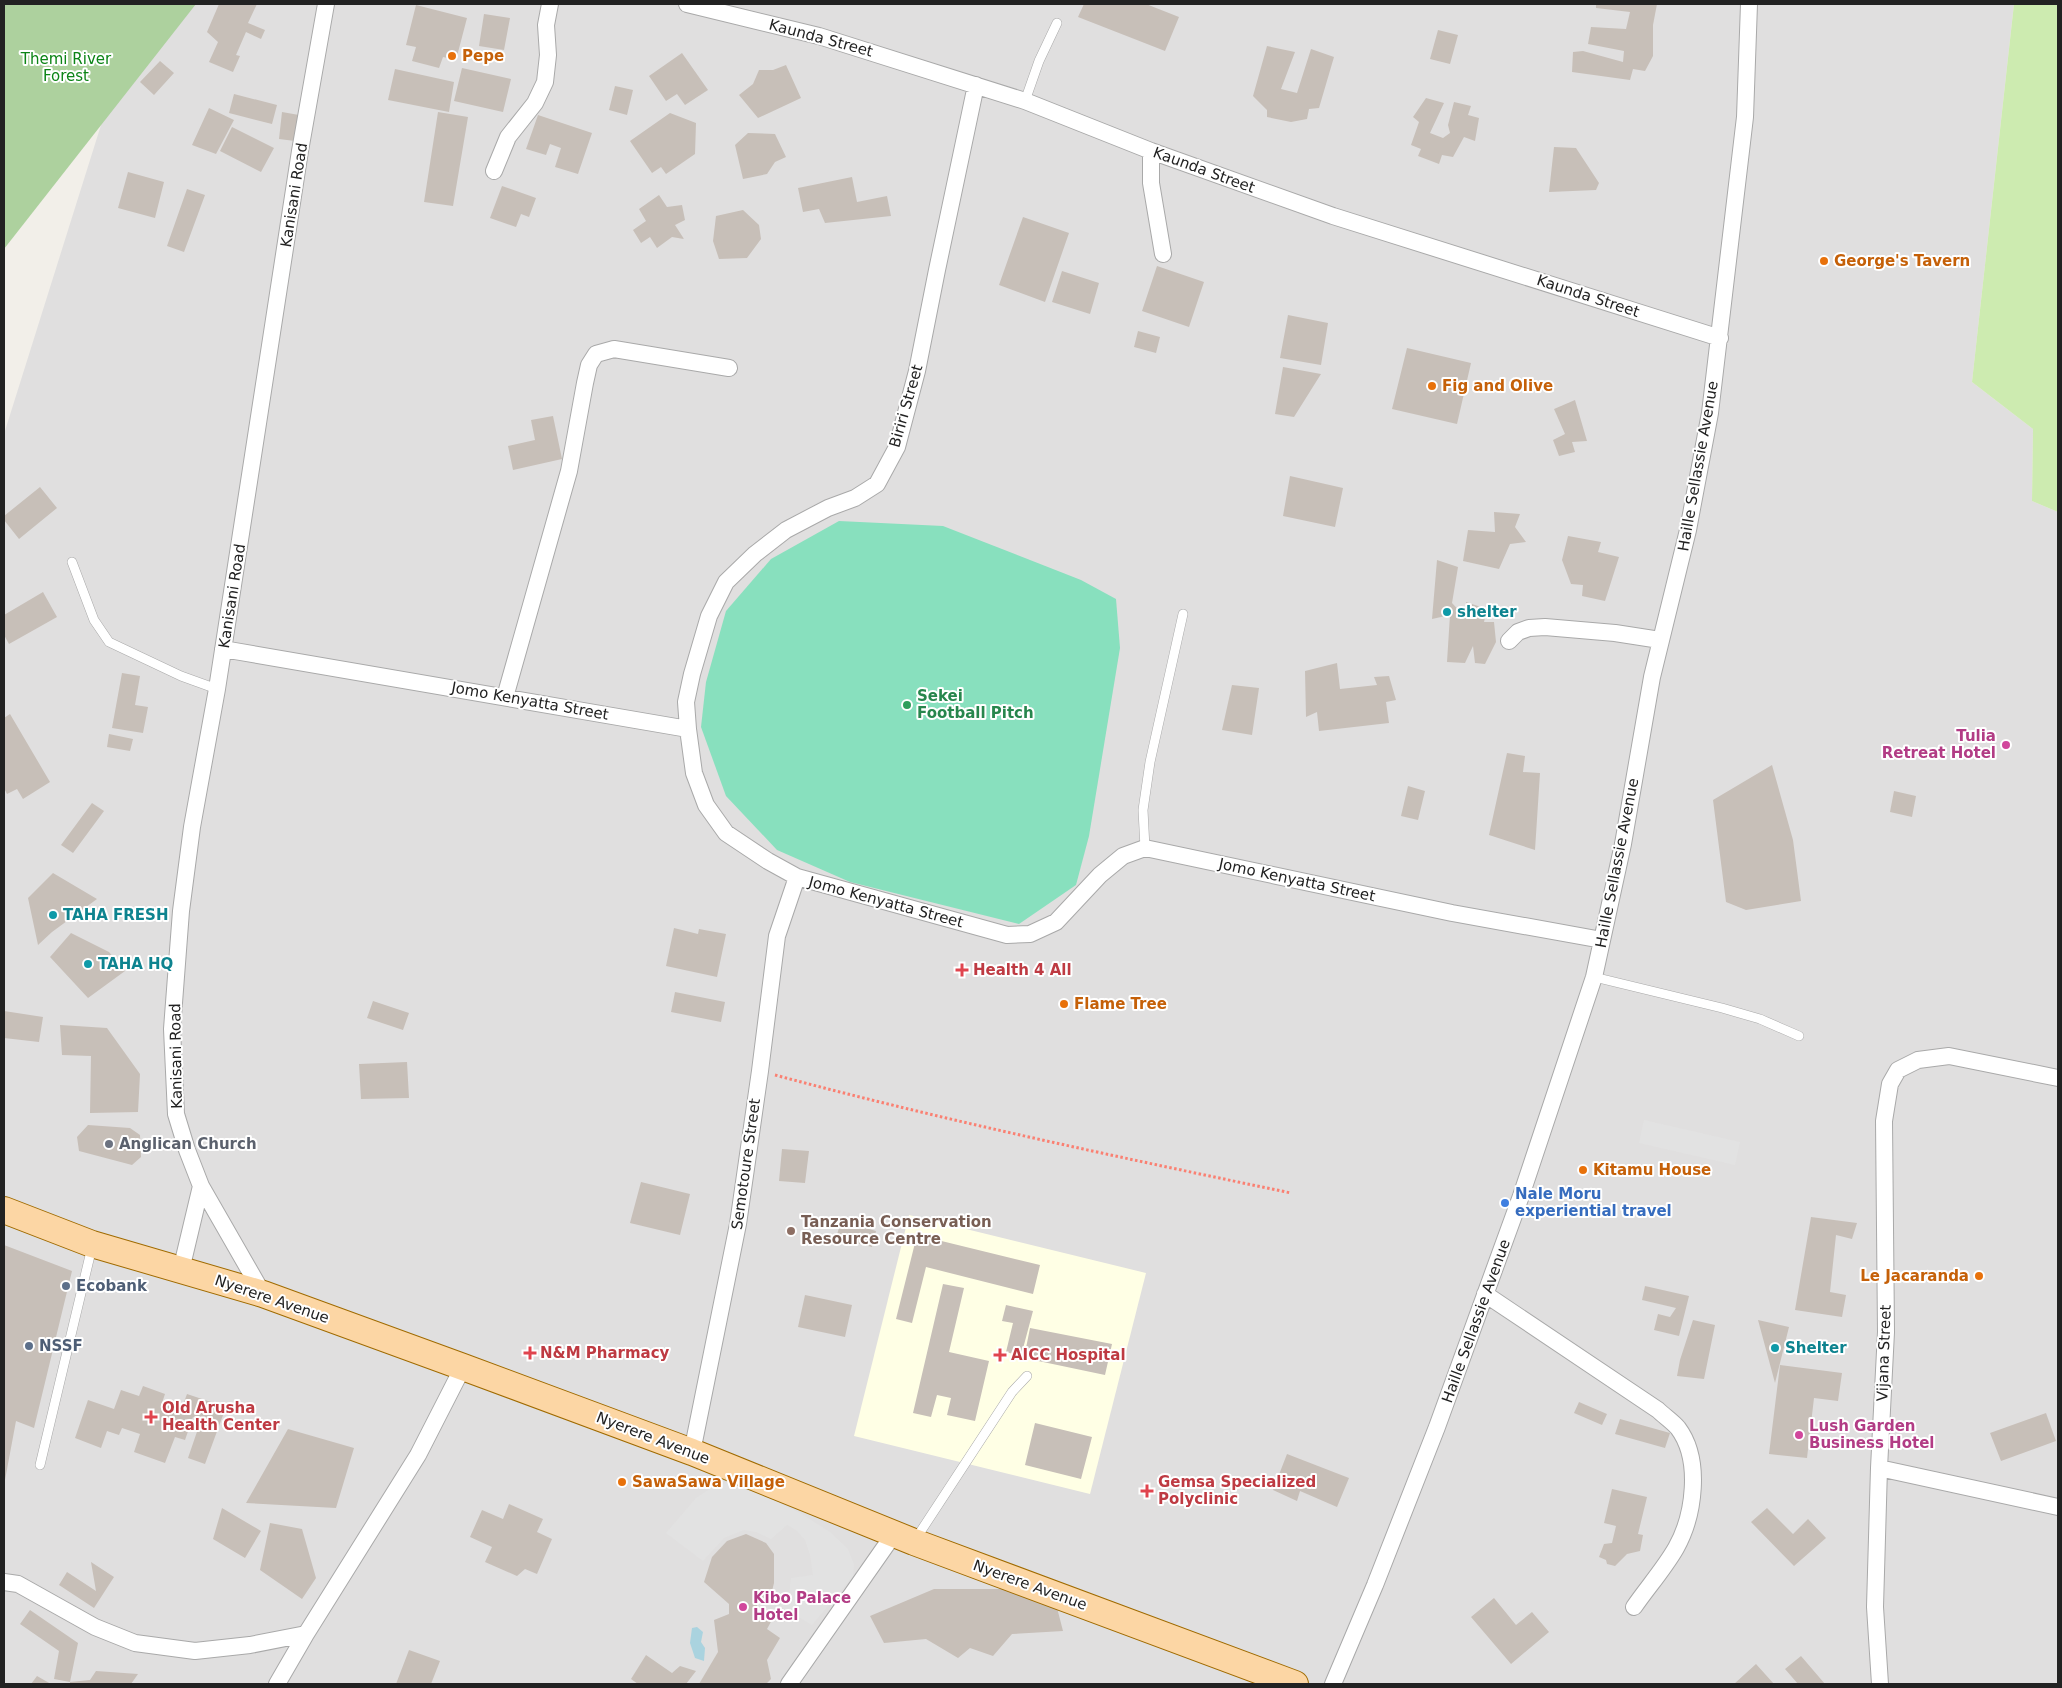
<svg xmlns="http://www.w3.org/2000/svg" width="2062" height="1688" font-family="'DejaVu Sans',sans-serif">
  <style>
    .residential { fill: #e0dfdf }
    .education { fill: #ffffe5 }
    .grass { fill: #cdebb0 }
    .forest { fill: #add19e }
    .pitch { fill: #88e0be }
    .parking { fill: #e2e2e2 }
    .water { fill: #aad3df }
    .building { fill: #c7bfb8 }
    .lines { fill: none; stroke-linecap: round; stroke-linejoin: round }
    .service-casing { stroke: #a9a9a9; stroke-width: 10 }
    .minor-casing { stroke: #a9a9a9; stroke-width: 18 }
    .primary-casing { stroke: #a06b00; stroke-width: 28 }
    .path { stroke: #fa8072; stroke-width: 3; stroke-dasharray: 2.5 2.5; stroke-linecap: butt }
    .service { stroke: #fff; stroke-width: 9 }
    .minor { stroke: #fff; stroke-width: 16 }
    .primary { stroke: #fcd6a4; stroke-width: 26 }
    .food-dot { fill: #e8710a; stroke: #fff; stroke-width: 2 }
    .culture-dot { fill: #0f9aa8; stroke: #fff; stroke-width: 2 }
    .leisure-dot { fill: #2e9e5b; stroke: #fff; stroke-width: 2 }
    .hotel-dot { fill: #d1479c; stroke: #fff; stroke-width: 2 }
    .health-dot { fill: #e0444e; stroke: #fff; stroke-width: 2 }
    .worship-dot { fill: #6b7280; stroke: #fff; stroke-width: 2 }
    .shop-dot { fill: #3f7fe0; stroke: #fff; stroke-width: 2 }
    .education-dot { fill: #8d6e63; stroke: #fff; stroke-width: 2 }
    .service-dot { fill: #5c6f8a; stroke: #fff; stroke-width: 2 }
    .labels { text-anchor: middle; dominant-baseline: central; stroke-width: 4; stroke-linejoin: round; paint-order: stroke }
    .street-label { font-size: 15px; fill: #222; stroke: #fff }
    .food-label { font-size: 15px; font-weight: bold; fill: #c56008; stroke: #fff; text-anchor: start }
    .park-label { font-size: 15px; fill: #0c8416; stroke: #fff }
    .culture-label { font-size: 15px; font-weight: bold; fill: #0d838f; stroke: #fff; text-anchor: start }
    .leisure-label { font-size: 15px; font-weight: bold; fill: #27864d; stroke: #fff; text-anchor: start }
    .hotel-label { font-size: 15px; font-weight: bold; fill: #b23c85; stroke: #fff; text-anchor: start }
    .health-label { font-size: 15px; font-weight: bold; fill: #be3a42; stroke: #fff; text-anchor: start }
    .worship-label { font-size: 15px; font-weight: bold; fill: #5b616d; stroke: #fff; text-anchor: start }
    .shop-label { font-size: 15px; font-weight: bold; fill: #366cbe; stroke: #fff; text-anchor: start }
    .education-label { font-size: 15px; font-weight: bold; fill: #785e54; stroke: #fff; text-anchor: start }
    .service-label { font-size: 15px; font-weight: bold; fill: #4e5e75; stroke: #fff; text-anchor: start }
  </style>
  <rect width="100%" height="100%" fill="#f2efe9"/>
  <path class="residential" d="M139 4H2014L1972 382 2033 429 2032 501 2058 512V1684H4V434Z"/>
  <path class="education" d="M909 1215 1146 1273 1090 1494 854 1436Z"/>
  <path class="grass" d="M2014 4H2058V512L2032 501 2033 429 1972 382Z"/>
  <path class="forest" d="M4 4H196L4 249Z"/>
  <path class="pitch" d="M839 521 943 526 1081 580 1116 599 1120 648 1089 836 1076 885 1019 924 850 882 777 850 726 796 701 727 706 682 726 611 771 559Z"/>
  <path class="parking" d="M1644 1120 1740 1142 1735 1165 1639 1143Z
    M726 1483 763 1495 800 1513 830 1532 848 1549 854 1564 853 1576 812 1625 780 1606 789 1595 791 1578 813 1575 810 1555 805 1540 796 1530 787 1525 771 1539 756 1532 744 1530 724 1538 703 1561 666 1533 696 1498 714 1486Z"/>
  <path class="water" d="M697 1627 703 1632 701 1642 705 1648 704 1661 695 1658 690 1643 692 1628Z"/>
  <path class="building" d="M219 4H257L248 23 265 30 261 39 246 32 236 55 240 56 233 72 209 62 218 42 207 32Z
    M1084 4H1146L1179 17 1165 51 1078 17Z
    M1596 4H1657L1653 25V56L1645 71 1633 69 1630 80 1572 72 1573 52 1583 51 1623 62 1624 51 1588 44 1591 27 1626 29 1630 12 1596 8Z
    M416 5 467 18 456 60 443 57 439 68 412 61 416 47 406 45Z
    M484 14 510 18 504 50 479 46Z
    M1438 30 1458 35 1450 64 1430 59Z
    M1267 46 1295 52 1281 89 1297 93 1311 49 1334 57 1319 108 1309 109 1307 119 1291 122 1267 117V110L1253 96Z
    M682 53 708 90 685 105 677 94 666 101 649 76Z
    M160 61 174 73 154 95 140 82Z
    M786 65 801 98 758 118 739 95 753 84 759 70H773Z
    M462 68 511 79 503 112 454 101Z
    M395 69 454 82 449 112 388 100Z
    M615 86 633 90 627 115 609 110Z
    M234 94 277 105 272 124 229 113Z
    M1426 98 1444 103 1430 133 1443 138 1450 133 1448 125 1454 102 1471 106 1468 115 1479 118 1475 141 1464 137 1453 157 1442 155 1439 164 1418 156 1421 149 1411 145 1419 122 1413 117Z
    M209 108 234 120 216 154 192 145Z
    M282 112 299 115 295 141 279 139Z
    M438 112 468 117 453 206 424 202Z
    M670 113 696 123 695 154 666 174 661 167 652 173 630 141Z
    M538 115 592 133 578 174 555 167 561 148 550 144 546 155 526 149Z
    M232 127 274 148 261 172 220 151Z
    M748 133 775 134 786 157 775 162 767 174 743 179 735 145Z
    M1554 147 1576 148 1599 183 1596 190 1549 192Z
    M128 172 164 182 155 218 118 208Z
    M852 177 857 202 887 196 891 216 825 223 819 209 803 212 798 188Z
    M502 186 536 198 529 217 521 214 516 227 490 218Z
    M187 189 205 195 184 252 167 246Z
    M659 195 667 207 682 205 685 220 675 225 684 239 672 237 657 248 650 237 641 243 633 230 646 221 639 209Z
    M743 210 759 225 761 239 747 258 719 259 713 241 716 216Z
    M1023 217 1069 233 1045 302 999 285Z
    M1157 266 1204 282 1189 327 1142 311Z
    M1062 271 1099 283 1090 314 1052 302Z
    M1288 315 1328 323 1321 365 1280 358Z
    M1138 331 1160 337 1156 353 1134 347Z
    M1407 348 1471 363 1457 424 1392 409Z
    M1283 367 1321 374 1294 417 1275 414Z
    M1575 400 1587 441 1572 442 1575 452 1559 456 1553 440 1565 434 1554 409Z
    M553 416 562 459 513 470 508 446 535 440 531 420Z
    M1290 476 1343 488 1335 527 1283 516Z
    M40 487 57 508 19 539 4 520V516Z
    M1494 512 1520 514 1515 527 1526 542 1510 544 1499 569 1463 561 1468 530 1495 532Z
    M1568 536 1601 542 1598 552 1619 557 1605 601 1582 596 1583 585 1571 584 1562 560Z
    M1437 560 1458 567 1452 603 1466 618V602L1487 609 1484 622H1494L1496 642 1485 664 1475 663 1473 646 1465 663 1447 662 1450 615 1432 619Z
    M43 592 57 617 9 644 4 635V615Z
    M1337 663 1340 689 1377 685 1374 677 1389 676 1396 700 1386 702 1389 723 1319 731 1317 712 1306 717 1305 671Z
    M122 673 140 676 135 705 148 707 143 733 112 728Z
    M1232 685 1259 688 1252 735 1222 730Z
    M10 714 50 782 23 799 17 789 7 794 4 788V718Z
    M109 734 133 739 130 751 107 747Z
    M1507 753 1525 756 1523 772 1540 773 1535 850 1489 835Z
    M1772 765 1793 840 1801 901 1746 910 1726 902 1713 800Z
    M1408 786 1425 791 1418 820 1401 816Z
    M1894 791 1916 796 1912 817 1890 812Z
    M92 803 104 811 73 853 61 845Z
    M53 873 97 899 52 932 38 945 28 898Z
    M674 928 698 934 699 929 726 934 717 977 666 966Z
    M71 933 109 952 125 971 88 998 50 957Z
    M675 992 725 1002 721 1022 671 1012Z
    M373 1001 409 1013 403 1030 367 1018Z
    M4 1011 43 1017 39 1042 4 1038Z
    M60 1025 107 1028 140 1074 138 1112 90 1113 91 1056 62 1055Z
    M407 1062 409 1098 361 1099 359 1064Z
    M88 1125 130 1128 140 1135 141 1157 132 1165 79 1151 77 1137Z
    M782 1149 809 1151 805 1183 779 1181Z
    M641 1182 690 1194 680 1235 630 1223Z
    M1811 1217 1857 1223 1852 1239 1836 1235 1830 1292 1846 1295 1842 1317 1795 1310Z
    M841 1221 876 1231 872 1247 836 1238Z
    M917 1235 1040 1265 1033 1294 926 1267 912 1323 896 1319Z
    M4 1245 72 1271 34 1428 16 1421 5 1480Z
    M943 1284 964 1288 949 1352 989 1361 975 1421 947 1415 951 1398 937 1395 931 1417 913 1413Z
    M1645 1286 1689 1296 1679 1336 1654 1330 1658 1314 1670 1317 1676 1308 1642 1300Z
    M805 1295 852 1305 845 1337 798 1327Z
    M1006 1305 1033 1311 1021 1356 1006 1352 1013 1323 1002 1321Z
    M1693 1320 1715 1325 1704 1379 1677 1376 1680 1360Z
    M1758 1320 1789 1327 1775 1383Z
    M1030 1328 1112 1344 1105 1375 1024 1358Z
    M1780 1365 1842 1373 1838 1401 1814 1398 1807 1458 1769 1454Z
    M143 1386 165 1394 162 1403 181 1410 187 1394 226 1407 205 1464 188 1458 201 1420 193 1417 185 1440 175 1437 165 1463 134 1452 140 1434 122 1428 119 1435 107 1431 101 1448 75 1438 88 1400 114 1409 121 1390 139 1396Z
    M1579 1402 1607 1414 1602 1425 1574 1413Z
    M2046 1413 2056 1441 2001 1461 1990 1433Z
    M1620 1419 1670 1433 1665 1448 1615 1434Z
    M1035 1423 1092 1437 1081 1479 1025 1465Z
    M288 1429 354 1448 336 1508 246 1503Z
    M1287 1454 1349 1478 1337 1507 1300 1491 1297 1501 1273 1490Z
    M1612 1489 1647 1497 1638 1534 1643 1535 1640 1551 1627 1554 1615 1566 1607 1564 1606 1560 1599 1557 1604 1544 1612 1543 1616 1526 1604 1523Z
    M509 1504 543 1519 537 1532 552 1539 537 1574 525 1569 517 1576 485 1562 492 1547 470 1537 482 1510 503 1519Z
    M222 1508 261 1531 245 1558 213 1539Z
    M1767 1508 1793 1534 1808 1519 1826 1538 1794 1566 1751 1522Z
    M270 1523 302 1529 316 1578 302 1599 260 1570Z
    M746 1534 766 1543 774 1554V1583L771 1595 757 1601V1610L773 1618 767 1629 780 1638 767 1660 771 1679 766 1684H699L718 1652 714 1620 729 1614V1604L704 1582 712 1557 727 1541Z
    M91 1562 114 1577 94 1608 59 1585 67 1572 96 1591Z
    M934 1589H1003L1055 1600 1063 1631 1012 1634 993 1656 970 1648 958 1658 926 1639 884 1643 870 1616Z
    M1494 1598 1516 1625 1532 1612 1549 1632 1511 1664 1471 1617Z
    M30 1610 78 1643 70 1682 54 1679 59 1651 20 1624Z
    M409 1650 440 1661 431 1684H396Z
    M646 1655 672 1673 680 1666 696 1671 686 1684H638L631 1679Z
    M1801 1656 1825 1684H1798L1785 1669Z
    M1756 1664 1774 1684H1734Z
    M96 1671 138 1674 131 1684H70V1682L90 1680Z
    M37 1676 51 1684H31Z"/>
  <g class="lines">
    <g class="service-casing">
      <path id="service" d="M1025 101 1039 61 1057 23
        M72 562 94 620 109 642 181 676 217 689
        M1145 848 1143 810 1150 762 1183 614
        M1594 977 1722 1008 1760 1019 1799 1036
        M40 1465 92 1247
        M915 1540 1012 1392 1027 1376"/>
    </g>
    <g class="minor-casing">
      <path id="minor" d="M687 4 819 36 1025 101 1151 151 1333 216 1720 338
        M1151 151V183L1163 254
        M494 171 508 137 535 103 545 82 548 55 546 25 550 4
        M1509 641 1518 632 1529 628 1545 627 1615 633 1660 640
        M223 649 688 729 694 773 706 805 726 833 768 861 797 877 1007 935 1030 934 1056 922 1100 875 1123 856 1145 848 1452 913 1602 940
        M505 697 569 471 585 383 589 365 596 354 614 349 729 368
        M688 729 686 702 692 674 709 616 726 582 755 554 786 530 828 508 855 498 877 484 897 447 917 371 937 270 976 85
        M181 1270 201 1186
        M263 1294 201 1186 187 1150 176 1114 172 1029 181 911 192 827 217 689 300 151 326 4
        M1485 1294 1658 1410C1664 1416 1672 1421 1678 1428 1702 1460 1694 1516 1676 1548 1664 1569 1647 1588 1634 1607
        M692 1452 738 1224 760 1071 777 936 797 877
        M1879 1468 2058 1507
        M4 1582 18 1584 95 1627 135 1643 195 1651 250 1645 306 1634
        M277 1684 306 1634 418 1455 463 1367
        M789 1684 894 1534
        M1333 1684 1375 1585 1437 1427 1521 1196 1594 977 1623 844 1652 677 1688 530 1710 413 1745 117 1749 4
        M1880 1684 1875 1607 1879 1468 1886 1332 1884 1121 1890 1084 1898 1070 1918 1060 1949 1056 2058 1078"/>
    </g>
    <g class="primary-casing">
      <path id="primary" d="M4 1210 92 1244 263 1294 463 1367 692 1452 914 1542 1295 1684"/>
    </g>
    <path class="path" d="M775 1075C946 1121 1118 1157 1291 1193"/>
    <use href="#service" class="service"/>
    <use href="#minor" class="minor"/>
    <use href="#primary" class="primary"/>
  </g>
  <g class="food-dot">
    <circle cx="452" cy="56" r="5"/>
    <circle cx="1824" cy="261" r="5"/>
    <circle cx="1432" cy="386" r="5"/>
    <circle cx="1064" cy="1004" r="5"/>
    <circle cx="1583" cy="1170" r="5"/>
    <circle cx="1979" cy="1276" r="5"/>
    <circle cx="622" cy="1482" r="5"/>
  </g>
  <g class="culture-dot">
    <circle cx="1447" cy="612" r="5"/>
    <circle cx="53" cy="915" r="5"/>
    <circle cx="88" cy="964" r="5"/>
    <circle cx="1775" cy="1348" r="5"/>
  </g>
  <circle class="leisure-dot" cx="907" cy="705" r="5"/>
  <g class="hotel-dot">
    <circle cx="2006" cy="745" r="5"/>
    <circle cx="1799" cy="1435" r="5"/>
    <circle cx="743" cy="1607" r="5"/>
  </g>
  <g class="health-dot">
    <path d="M959.5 962.5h5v5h5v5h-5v5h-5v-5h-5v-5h5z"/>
    <path d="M527.5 1345.5h5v5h5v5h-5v5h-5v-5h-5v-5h5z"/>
    <path d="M997.5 1347.5h5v5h5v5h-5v5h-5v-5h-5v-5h5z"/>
    <path d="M148.5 1409.5h5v5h5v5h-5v5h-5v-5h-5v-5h5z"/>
    <path d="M1144.5 1483.5h5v5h5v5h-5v5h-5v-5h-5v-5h5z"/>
  </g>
  <circle class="worship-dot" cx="109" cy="1144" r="5"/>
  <circle class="shop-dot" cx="1505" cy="1203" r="5"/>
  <circle class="education-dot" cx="791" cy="1231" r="5"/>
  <g class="service-dot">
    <circle cx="66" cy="1286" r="5"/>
    <circle cx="29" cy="1346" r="5"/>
  </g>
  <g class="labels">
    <g class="street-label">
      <text transform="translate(821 38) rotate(15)">Kaunda Street</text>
      <text transform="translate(1204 170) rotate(20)">Kaunda Street</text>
      <text transform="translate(294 195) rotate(-81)">Kanisani Road</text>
      <text transform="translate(1588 296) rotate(18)">Kaunda Street</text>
      <text transform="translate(906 406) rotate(-74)">Biriri Street</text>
      <text transform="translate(1698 466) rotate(-80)">Haille Sellassie Avenue</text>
      <text transform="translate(232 596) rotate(-81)">Kanisani Road</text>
      <text transform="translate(530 701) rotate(10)">Jomo Kenyatta Street</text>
      <text transform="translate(1617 863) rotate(-79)">Haille Sellassie Avenue</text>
      <text transform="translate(1297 880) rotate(12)">Jomo Kenyatta Street</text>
      <text transform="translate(886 902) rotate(15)">Jomo Kenyatta Street</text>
      <text transform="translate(176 1056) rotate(-91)">Kanisani Road</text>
      <text transform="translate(746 1164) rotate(-82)">Semotoure Street</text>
      <text transform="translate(272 1299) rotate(19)">Nyerere Avenue</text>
      <text transform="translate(1476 1321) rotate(-70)">Haille Sellassie Avenue</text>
      <text transform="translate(1884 1353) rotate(-88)">Vijana Street</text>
      <text transform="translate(653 1438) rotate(21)">Nyerere Avenue</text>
      <text transform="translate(1030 1585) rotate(20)">Nyerere Avenue</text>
    </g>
    <g class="food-label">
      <text x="462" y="56">Pepe</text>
      <text x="1834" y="261">George's Tavern</text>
      <text x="1442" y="386">Fig and Olive</text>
      <text x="1074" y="1004">Flame Tree</text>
      <text x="1593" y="1170">Kitamu House</text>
      <text x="1969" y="1276" text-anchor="end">Le Jacaranda</text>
      <text x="632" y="1482">SawaSawa Village</text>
    </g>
    <g class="park-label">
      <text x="66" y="59">Themi River<tspan x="66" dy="17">Forest</tspan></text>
    </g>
    <g class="culture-label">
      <text x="1457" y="612">shelter</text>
      <text x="63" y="915">TAHA FRESH</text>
      <text x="98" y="964">TAHA HQ</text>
      <text x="1785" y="1348">Shelter</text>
    </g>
    <g class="leisure-label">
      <text x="917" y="696">Sekei<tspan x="917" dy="17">Football Pitch</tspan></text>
    </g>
    <g class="hotel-label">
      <text x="1996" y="736" text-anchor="end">Tulia<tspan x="1996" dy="17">Retreat Hotel</tspan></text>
      <text x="1809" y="1426">Lush Garden<tspan x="1809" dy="17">Business Hotel</tspan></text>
      <text x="753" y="1598">Kibo Palace<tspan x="753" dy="17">Hotel</tspan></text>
    </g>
    <g class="health-label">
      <text x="973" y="970">Health 4 All</text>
      <text x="540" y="1353">N&amp;M Pharmacy</text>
      <text x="1011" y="1355">AICC Hospital</text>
      <text x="162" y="1408">Old Arusha<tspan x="162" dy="17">Health Center</tspan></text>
      <text x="1158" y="1482">Gemsa Specialized<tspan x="1158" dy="17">Polyclinic</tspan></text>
    </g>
    <g class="worship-label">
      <text x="119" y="1144">Anglican Church</text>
    </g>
    <g class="shop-label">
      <text x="1515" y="1194">Nale Moru<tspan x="1515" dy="17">experiential travel</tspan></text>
    </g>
    <g class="education-label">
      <text x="801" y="1222">Tanzania Conservation<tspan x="801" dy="17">Resource Centre</tspan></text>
    </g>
    <g class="service-label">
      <text x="76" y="1286">Ecobank</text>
      <text x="39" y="1346">NSSF</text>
    </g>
  </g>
  <rect width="2062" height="1688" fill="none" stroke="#222222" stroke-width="10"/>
</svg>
